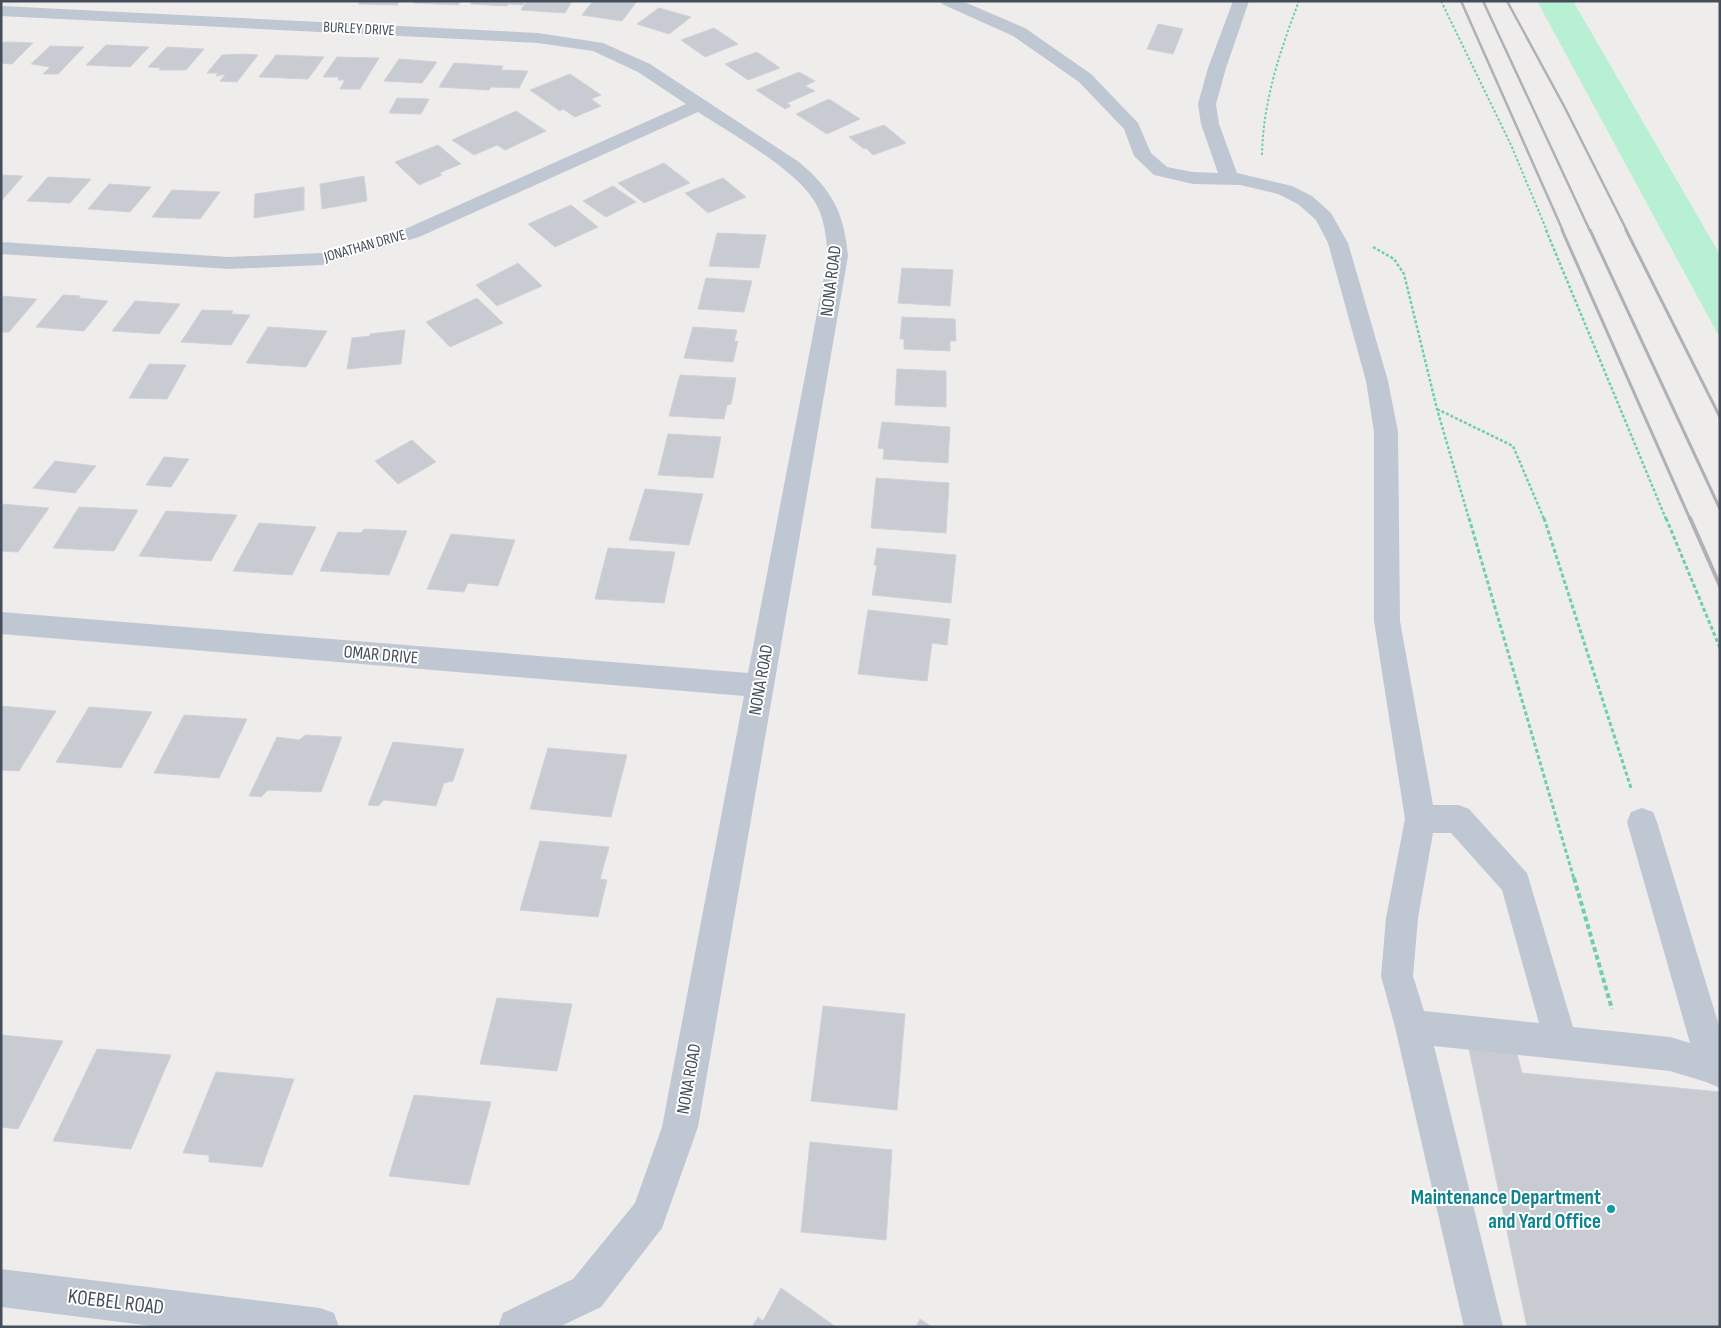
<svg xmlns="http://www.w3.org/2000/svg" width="1721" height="1328" font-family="'Sofia Sans Condensed',sans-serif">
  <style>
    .green { fill: #b7f0d2 }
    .building { fill: #c9cbd2; stroke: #d0d2d9 }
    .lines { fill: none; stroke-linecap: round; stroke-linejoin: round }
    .path-far3 { stroke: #6ed0a7; stroke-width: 2; stroke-dasharray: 2.5 2; stroke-linecap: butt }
    .path-far2 { stroke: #6ed0a7; stroke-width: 2.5; stroke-dasharray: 3 2; stroke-linecap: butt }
    .path-far1 { stroke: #6ed0a7; stroke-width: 3; stroke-dasharray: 4 2.5; stroke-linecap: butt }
    .path { stroke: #6ed0a7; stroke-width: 4; stroke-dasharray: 5 3; stroke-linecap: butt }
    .minor { fill: #bfc7d3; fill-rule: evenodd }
    .rail-far2 { stroke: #aeb1b7; stroke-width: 2.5 }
    .rail-far1 { stroke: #aeb1b7; stroke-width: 3 }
    .rail { stroke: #aeb1b7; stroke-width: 4 }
    .culture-dot { fill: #0f9aa8; stroke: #fff; stroke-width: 2 }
    .labels { text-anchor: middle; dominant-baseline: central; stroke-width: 4; stroke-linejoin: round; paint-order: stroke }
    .far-street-label { font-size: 15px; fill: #444e5b; stroke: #fff }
    .street-label { font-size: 18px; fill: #444e5b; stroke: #fff }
    .near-culture-label { font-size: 21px; font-weight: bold; fill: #0d838f; stroke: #fff; text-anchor: end }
    .near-street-label { font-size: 21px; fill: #444e5b; stroke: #fff }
  </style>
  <rect width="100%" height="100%" fill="#efecec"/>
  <path class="green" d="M1537 1H1573L1720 255V338Z"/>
  <path class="building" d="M360 1H400L397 5 358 4Z
    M414 1H461L458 5 413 3Z
    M472 1H525L523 5 508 4 507 6 470 4Z
    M527 1H572L565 13 521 10Z
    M593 1H637L622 21 582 15Z
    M659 8 691 17 669 34 637 24Z
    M1158 24 1183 29 1173 54 1147 49Z
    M714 28 738 44 705 57 681 40Z
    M1 43 7 42 33 43 12 64 1 63Z
    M106 45 149 47 130 67 86 65Z
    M50 46 84 47 58 74H43L50 67 31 64Z
    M167 47 204 49 186 70H159L161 68 148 67Z
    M757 52 780 68 748 80 725 64Z
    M243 54 258 55 237 82 220 81 226 74 216 76 218 73H207L222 55Z
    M276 55 324 57 308 79 259 77Z
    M337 57 379 58 360 89H340L345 80H338L339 77H323Z
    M399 59 437 62 422 83 384 81Z
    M454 63 503 66 501 70 528 71 519 88 491 87 489 90 439 87Z
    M799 72 815 81 805 86 815 91 787 103 791 106 785 109 756 90Z
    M570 74 601 95 591 99 601 106 575 117 563 109 560 111 530 90Z
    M397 98 429 99 421 114 389 113Z
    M829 99 860 119 827 134 796 114Z
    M516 111 546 131 505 150 497 145 474 155 452 140Z
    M884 125 906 143 873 155 866 148 864 149 849 137Z
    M438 145 461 164 439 173 442 175 419 185 395 162Z
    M664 163 690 183 644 203 618 183Z
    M1 175 23 176 2 200H1Z
    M364 176 367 201 322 209 320 184Z
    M48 177 91 179 70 203 27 201Z
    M723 178 746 197 708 213 685 193Z
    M109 184 151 187 130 212 88 209Z
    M613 186 636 202 606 217 583 201Z
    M304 187V210L254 218 255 194Z
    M172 190 220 192 200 219 152 217Z
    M571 205 598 227 555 247 528 224Z
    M717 233 766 235 759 268 709 266Z
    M518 263 542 286 497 306 476 285Z
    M902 268 953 270 950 306 898 303Z
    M706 278 752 281 744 312 698 309Z
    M63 295 80 296 79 298 108 301 84 331 36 327Z
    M1 296 37 299 9 332H1Z
    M477 298 503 323 450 347 426 322Z
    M135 301 180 304 159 334 112 331Z
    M202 310 233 311 231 314 250 315 231 345 181 342Z
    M902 317 955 319 956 341H950V351L904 349V339H900Z
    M268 327 327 331 306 367 246 363Z
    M693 327 737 330 734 342 738 341 733 362 684 358Z
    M405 330 401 364 347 369 352 338 370 336V334Z
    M149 364 186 365 167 399 129 398Z
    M897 369 946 371V407L895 405Z
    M680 375 736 378 731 404 727 405 724 419 669 416Z
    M882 422 950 427 948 463 883 459 884 449 878 448Z
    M668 434 721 437 713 478 658 475Z
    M412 440 436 462 398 484 375 461Z
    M164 457 189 459 171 487 146 485Z
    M55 461 96 466 75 493 33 488Z
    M876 478 949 483 946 533 871 528Z
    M645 489 703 494 689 545 629 540Z
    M1 504 49 508 18 552 1 551Z
    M79 507 138 510 114 551 53 548Z
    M166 511 237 515 211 561 139 556Z
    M259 523 316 527 292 575 233 571Z
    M364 529 407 531 389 575 320 571 338 532 361 533Z
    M451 534 515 540 498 586 468 583 464 592 427 589Z
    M608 548 675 552 664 603 595 599Z
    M877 548 956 555 951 603 872 595 877 565H874Z
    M868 610 950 619 947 645 932 643 927 681 858 674Z
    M1 706 56 711 19 771 1 770Z
    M89 707 152 712 121 768 56 762Z
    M184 715 247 719 219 778 154 773Z
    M306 735 342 737 321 792 268 790 261 797 249 796 277 737 299 740Z
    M393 742 464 749 453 781 444 783 436 806 384 800 378 806 368 805Z
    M548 748 627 755 611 817 530 809Z
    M540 841 609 847 600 879 607 880 598 917 520 910Z
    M497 998 572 1004 557 1071 480 1064Z
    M823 1006 905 1014 897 1110 811 1101Z
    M1 1035 63 1041 18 1129 1 1127Z
    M97 1049 171 1055 131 1149 53 1141Z
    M1469 1049 1517 1054 1522 1073 1720 1092V1327H1527Z
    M216 1072 294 1079 262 1167 209 1162V1155L183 1153Z
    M414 1095 491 1102 469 1185 389 1176Z
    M810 1142 892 1150 886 1240 801 1232Z
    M781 1288 836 1327H752L758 1317 763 1321Z
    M920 1319 932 1327H916Z"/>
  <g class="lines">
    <path class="path-far3" d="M1441 1 1511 145 1547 231
      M1262 155C1263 101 1280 51 1299 1"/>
    <path class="path-far2" d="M1546 230 1666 519
      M1373 247 1394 259 1404 274 1437 409 1469 519
      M1437 409 1513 446 1544 519"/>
    <path class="path-far1" d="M1469 518 1574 879
      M1544 518 1631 788
      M1666 518 1720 648"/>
    <path class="path" d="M1574 878 1612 1009"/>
    <path class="minor" d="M940 1H962L1025 28 1091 74 1138 123 1151 153 1167 167 1193 172 1218 173 1201 124 1198 104 1208 68 1233 1H1249L1226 68 1216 104 1219 124 1237 173 1292 186 1312 196 1331 213 1348 243 1388 381 1398 432 1400 621 1433 805H1458L1469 809 1527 873 1573 1027 1670 1037 1690 1043 1627 822 1631 812 1642 808 1653 812 1657 822 1720 1029V1088L1706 1082 1670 1071 1434 1046 1503 1327H1464L1395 1027 1381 976 1386 918 1405 819 1374 621V432L1366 381 1328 243 1316 220 1298 204 1278 194 1240 185 1193 184 1154 175 1134 156 1124 129 1079 82 1013 36 942 4ZM1433 833H1451L1502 890 1539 1023 1424 1011 1413 976 1418 918Z
      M1 6 538 33 603 43 650 64 799 162C832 190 844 212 848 256L698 1127 662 1228 601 1307 559 1327H498L503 1313 573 1279 635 1203 662 1127 744 696 1 634V612L748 673 828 256C826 238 825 220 816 204 799 171 730 133 698 112L419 237 322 265 229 269 1 254V242L229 257 321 253 405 229 686 104 638 72 593 51 538 43 1 16Z
      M1 1269 320 1308 334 1313 339 1327H160L1 1307Z"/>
    <path class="rail-far2" d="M1461 1 1563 231
      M1483 1 1590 231
      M1507 1 1564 106 1627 231"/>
    <path class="rail-far1" d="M1562 230 1690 519
      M1590 230 1720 509
      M1626 230 1720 417"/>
    <path class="rail" d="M1690 518 1720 586"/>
  </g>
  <circle class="culture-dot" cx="1611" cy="1209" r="5"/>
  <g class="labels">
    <g class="far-street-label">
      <text transform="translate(359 29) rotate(3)">BURLEY DRIVE</text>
      <text transform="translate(365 246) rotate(-16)">JONATHAN DRIVE</text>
    </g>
    <g class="street-label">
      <text transform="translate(831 281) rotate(-83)">NONA ROAD</text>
      <text transform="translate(381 655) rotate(5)">OMAR DRIVE</text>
      <text transform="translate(761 680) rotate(-80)">NONA ROAD</text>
      <text transform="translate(689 1079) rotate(-80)">NONA ROAD</text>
    </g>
    <g class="near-culture-label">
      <text x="1601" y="1197">Maintenance Department<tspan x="1601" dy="24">and Yard Office</tspan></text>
    </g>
    <g class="near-street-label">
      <text transform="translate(116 1302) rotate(7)">KOEBEL ROAD</text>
    </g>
  </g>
  <rect width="1721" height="1328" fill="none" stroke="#444e5b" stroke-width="5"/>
</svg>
